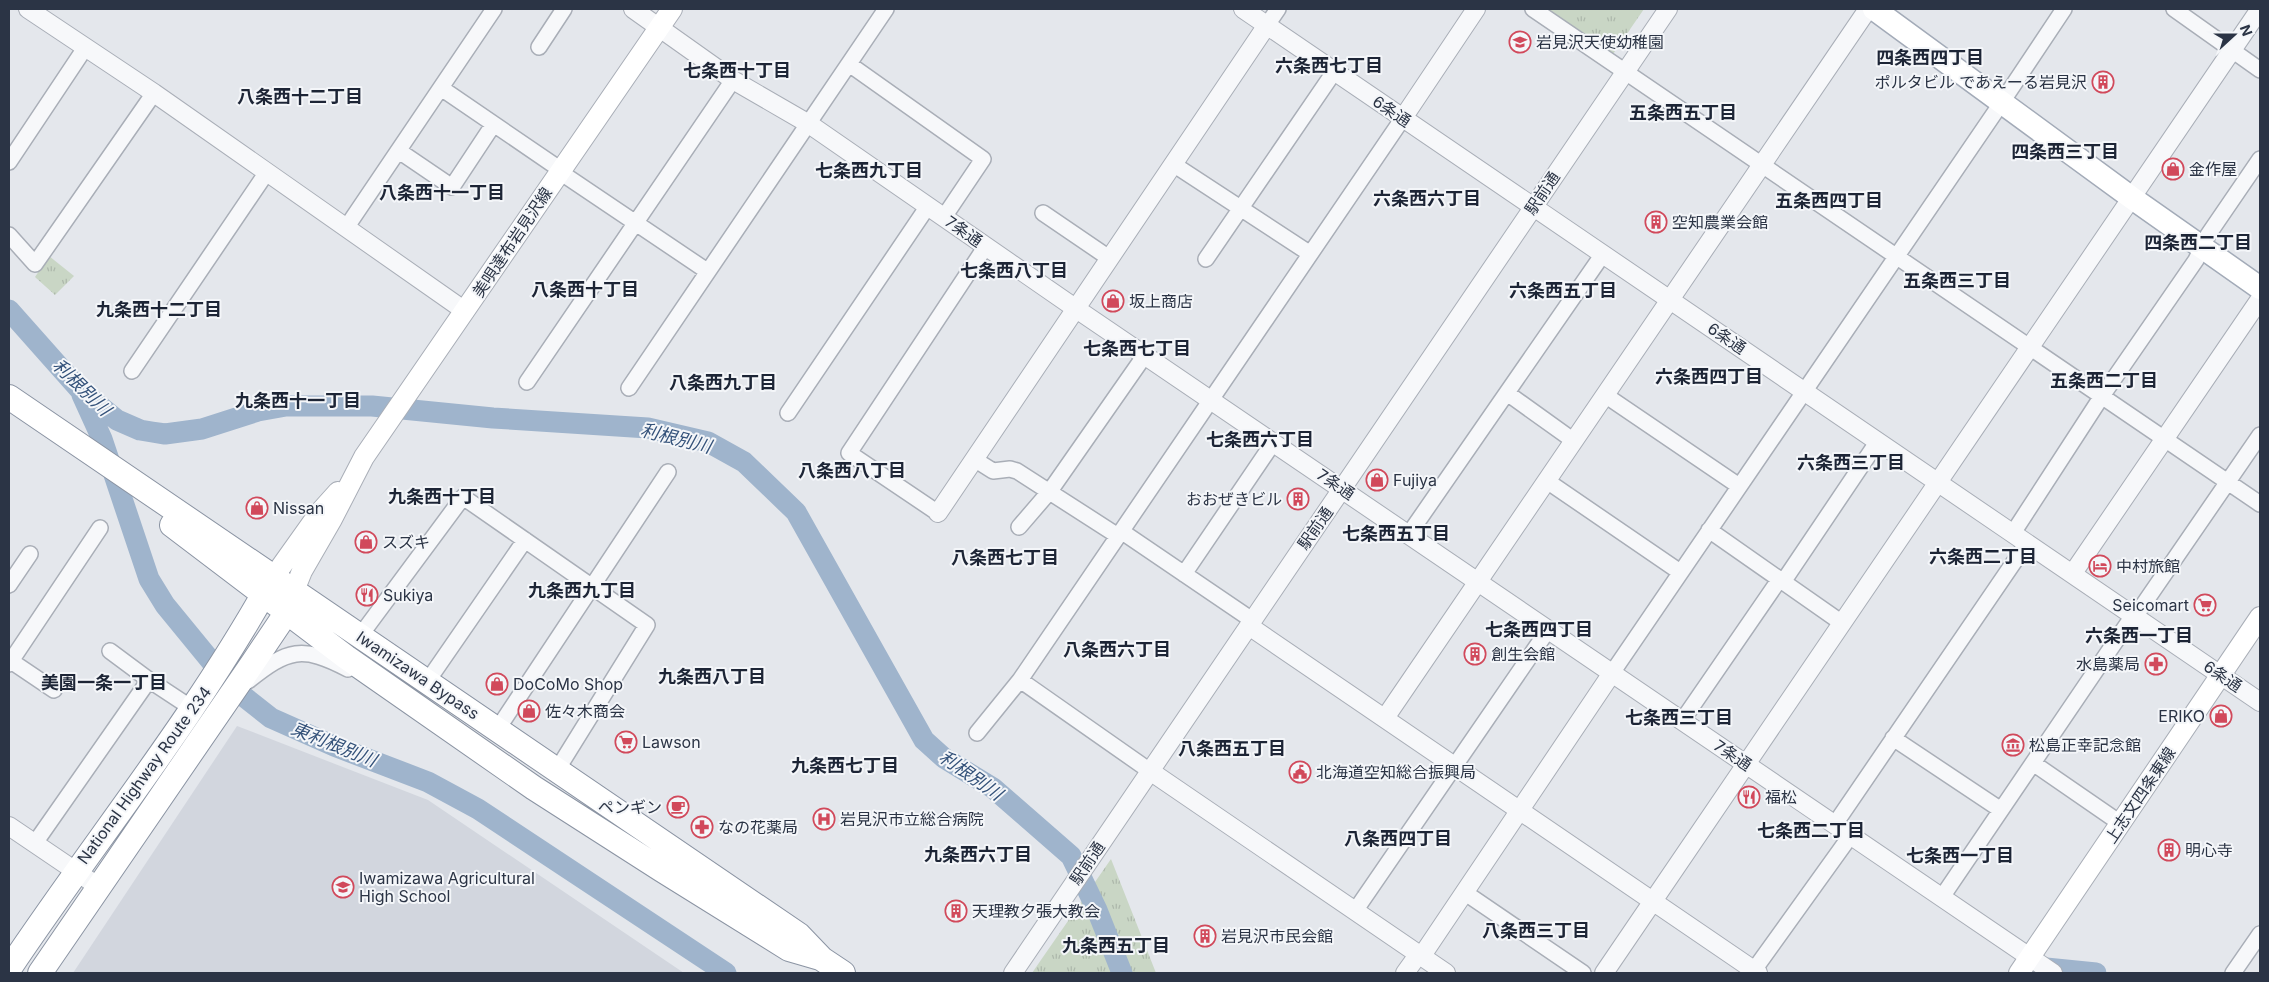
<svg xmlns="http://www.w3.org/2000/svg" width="2269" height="982" font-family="Inter,'Noto Sans JP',sans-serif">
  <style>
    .built { fill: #d2d6de }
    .grass { fill: url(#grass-tufts) }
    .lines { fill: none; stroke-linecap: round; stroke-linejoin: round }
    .river { stroke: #9fb4cc; stroke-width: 21 }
    .minor-casing { stroke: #a9aeb7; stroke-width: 18 }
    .tertiary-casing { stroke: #a9aeb7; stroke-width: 20 }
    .secondary-casing { stroke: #a9aeb7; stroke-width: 22 }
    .primary-casing { stroke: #a3abb8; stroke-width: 25 }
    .trunk-casing { stroke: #8b94a3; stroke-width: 26 }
    .minor { stroke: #f7f8fa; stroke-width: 15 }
    .tertiary { stroke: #f7f8fa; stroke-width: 18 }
    .secondary { stroke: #fff; stroke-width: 20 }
    .primary { stroke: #fff; stroke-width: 22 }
    .trunk { stroke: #fff; stroke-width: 24 }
    .labels { text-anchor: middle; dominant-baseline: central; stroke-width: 4; stroke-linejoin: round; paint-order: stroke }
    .poi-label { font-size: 16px; fill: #2b3445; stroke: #f4f6f9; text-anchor: start }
    .street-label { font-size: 16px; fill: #2b3445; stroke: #f4f6f9 }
    .neighbourhood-label { font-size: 18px; font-weight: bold; fill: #1d2536; stroke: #f4f6f9 }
    .water-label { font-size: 18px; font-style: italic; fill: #34527a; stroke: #f4f6f9 }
  </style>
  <defs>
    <pattern id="grass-tufts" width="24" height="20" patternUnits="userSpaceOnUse" patternTransform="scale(1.25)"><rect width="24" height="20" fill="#c9d6c5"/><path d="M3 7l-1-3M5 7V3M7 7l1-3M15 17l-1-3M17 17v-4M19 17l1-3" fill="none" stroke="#adb8ab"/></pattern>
  </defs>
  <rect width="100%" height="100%" fill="#e4e7ec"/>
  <path class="built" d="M237 726 428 800 684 973H73Z"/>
  <path class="grass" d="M1547 9H1644L1613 54Z
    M49 256 74 276 55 295 35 277Z
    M1111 859 1156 973H1032L1043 957Z"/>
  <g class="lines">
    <path class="river" d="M9 310 80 390 117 420 140 430 152 432 165 434 202 429 258 411 286 406H372L493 418 648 428 708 442 744 462 796 512 924 740 944 758 993 788 1071 856 1097 910 1122 973
      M82 395 102 439 149 579 165 605 233 688 271 718 334 746 428 782 478 809 726 973
      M2034 970 2046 968 2096 973"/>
    <g class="minor-casing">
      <path id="minor" d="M1533 9 2260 504
        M2174 9 2260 70
        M1267 25 1278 9
        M539 47 564 9
        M849 64 983 159 944 217
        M441 88 561 170
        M399 151 452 187 493 125
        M9 162 85 48
        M1173 164 1309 253
        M560 172 707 271
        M1043 213 1109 258
        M346 228 494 9
        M9 235 35 264 154 93
        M1206 259 1334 72
        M132 371 267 172
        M527 382 733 80
        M629 388 886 9
        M1507 393 1574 441
        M1605 395 1739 486
        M788 413 928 206
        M974 459 993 471 1010 469 1017 471 1118 536
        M1547 481 1680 572
        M938 513 849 453 986 246
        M1019 527 1050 491 1145 355
        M1709 530 1842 623
        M1121 531 1252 620
        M2013 533 2102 396 2196 260 2208 235 2260 159
        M1409 534 1603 254
        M1184 574 1273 443
        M1783 582 1878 441
        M9 585 30 554
        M360 636 463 497 647 625 557 770
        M110 651 149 680
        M11 661 54 690
        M9 664 100 528
        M1612 673 2002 102 2064 9
        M248 681C288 649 302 645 348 669
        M427 682 525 540
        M1682 721 1779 580
        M497 730 668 472
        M977 733 1020 680
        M1893 738 2001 810
        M2033 763 2120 823
        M1150 771 1020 680 1403 118
        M1835 824 2027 543
        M35 843 149 680 193 709
        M1464 892 1583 973
        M1942 897 2128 623 2141 608 2260 435
        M1355 911 1548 630
        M1754 970 1851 835
        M2233 973 2260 934"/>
    </g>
    <g class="tertiary-casing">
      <path id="tertiary" d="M28 9 154 93 465 311
        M633 9 733 80 809 124 1075 308 2053 973
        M1243 9 2260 702
        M1403 118 1476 9
        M938 513 1267 25
        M2073 573 2260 299
        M1249 626 1758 973
        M1385 718 1868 9
        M1150 771 1446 973
        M9 826 99 887
        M1421 957 1612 673
        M1013 973 1668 9
        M1405 973 1418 955
        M1604 973 2260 9"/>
    </g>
    <g class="secondary-casing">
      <path id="secondary" d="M273 578 320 512 338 492
        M294 591 302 571 332 519 364 457 672 9
        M2019 973 2260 617"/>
    </g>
    <g class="primary-casing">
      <path id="primary" d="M1874 9 2132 198 2260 288"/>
    </g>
    <g class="trunk-casing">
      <path id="trunk" d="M9 397 799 935 822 959 843 973
        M172 525 346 657 534 788 662 870 789 949 820 958
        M9 969C96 839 195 718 271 581
        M40 973 252 664 287 612 292 598"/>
    </g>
    <use href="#minor" class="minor"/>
    <use href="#tertiary" class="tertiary"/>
    <use href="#secondary" class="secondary"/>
    <use href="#primary" class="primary"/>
    <use href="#trunk" class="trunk"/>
  </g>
  <defs>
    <g id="school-ring" transform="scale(1.125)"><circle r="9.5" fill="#f4f6f9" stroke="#d1495b" stroke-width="1.5"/><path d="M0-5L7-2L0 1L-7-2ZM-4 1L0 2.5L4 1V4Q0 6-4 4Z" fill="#d1495b"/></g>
    <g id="building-ring" transform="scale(1.125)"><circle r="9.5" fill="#f4f6f9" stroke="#d1495b" stroke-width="1.5"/><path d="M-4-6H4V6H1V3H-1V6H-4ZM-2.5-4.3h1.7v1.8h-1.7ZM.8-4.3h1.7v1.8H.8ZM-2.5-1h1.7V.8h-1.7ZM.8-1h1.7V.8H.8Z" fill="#d1495b"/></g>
    <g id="shop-ring" transform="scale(1.125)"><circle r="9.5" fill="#f4f6f9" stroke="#d1495b" stroke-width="1.5"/><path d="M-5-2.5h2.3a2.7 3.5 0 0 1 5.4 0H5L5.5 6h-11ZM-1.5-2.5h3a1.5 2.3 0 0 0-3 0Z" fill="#d1495b"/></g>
    <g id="hotel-ring" transform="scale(1.125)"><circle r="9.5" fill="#f4f6f9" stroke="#d1495b" stroke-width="1.5"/><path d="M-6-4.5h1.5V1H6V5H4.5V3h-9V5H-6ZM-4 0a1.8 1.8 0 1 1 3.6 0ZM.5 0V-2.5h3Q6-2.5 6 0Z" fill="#d1495b"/></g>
    <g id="restaurant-ring" transform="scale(1.125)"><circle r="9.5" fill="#f4f6f9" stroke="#d1495b" stroke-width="1.5"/><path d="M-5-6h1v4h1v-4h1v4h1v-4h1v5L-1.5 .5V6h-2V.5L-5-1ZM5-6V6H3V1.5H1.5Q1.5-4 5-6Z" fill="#d1495b"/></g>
    <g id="supermarket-ring" transform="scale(1.125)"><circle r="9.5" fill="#f4f6f9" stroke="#d1495b" stroke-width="1.5"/><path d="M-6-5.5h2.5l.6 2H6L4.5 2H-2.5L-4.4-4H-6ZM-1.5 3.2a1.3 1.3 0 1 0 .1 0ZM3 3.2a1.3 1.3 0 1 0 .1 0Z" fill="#d1495b"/></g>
    <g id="pharmacy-ring" transform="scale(1.125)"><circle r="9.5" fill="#f4f6f9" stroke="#d1495b" stroke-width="1.5"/><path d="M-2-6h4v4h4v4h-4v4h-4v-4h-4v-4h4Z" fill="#d1495b"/></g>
    <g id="museum-ring" transform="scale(1.125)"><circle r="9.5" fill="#f4f6f9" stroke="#d1495b" stroke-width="1.5"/><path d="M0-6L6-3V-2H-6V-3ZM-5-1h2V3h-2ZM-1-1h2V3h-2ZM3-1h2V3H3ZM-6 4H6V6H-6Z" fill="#d1495b"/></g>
    <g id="civic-ring" transform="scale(1.125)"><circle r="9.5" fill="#f4f6f9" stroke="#d1495b" stroke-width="1.5"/><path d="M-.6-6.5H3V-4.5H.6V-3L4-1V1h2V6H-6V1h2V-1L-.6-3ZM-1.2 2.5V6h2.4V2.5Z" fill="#d1495b"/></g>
    <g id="cafe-ring" transform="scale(1.125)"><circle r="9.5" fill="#f4f6f9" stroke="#d1495b" stroke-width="1.5"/><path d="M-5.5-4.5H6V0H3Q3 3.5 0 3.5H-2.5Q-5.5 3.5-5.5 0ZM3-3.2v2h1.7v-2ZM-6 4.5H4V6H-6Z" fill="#d1495b"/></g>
    <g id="hospital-ring" transform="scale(1.125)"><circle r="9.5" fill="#f4f6f9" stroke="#d1495b" stroke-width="1.5"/><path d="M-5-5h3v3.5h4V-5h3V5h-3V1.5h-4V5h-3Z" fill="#d1495b"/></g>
  </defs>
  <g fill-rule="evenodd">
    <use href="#school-ring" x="1520" y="42"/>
    <use href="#building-ring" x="2103" y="82"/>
    <use href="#shop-ring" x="2173" y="169"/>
    <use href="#building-ring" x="1656" y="222"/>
    <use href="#shop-ring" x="1113" y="301"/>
    <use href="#shop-ring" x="1377" y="480"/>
    <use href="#building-ring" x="1298" y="499"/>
    <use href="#shop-ring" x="257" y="508"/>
    <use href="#shop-ring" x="366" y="542"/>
    <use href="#hotel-ring" x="2100" y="566"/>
    <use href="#restaurant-ring" x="367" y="595"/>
    <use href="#supermarket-ring" x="2205" y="605"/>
    <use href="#building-ring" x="1475" y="654"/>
    <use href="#pharmacy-ring" x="2156" y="664"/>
    <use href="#shop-ring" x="497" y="684"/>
    <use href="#shop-ring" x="529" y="711"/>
    <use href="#shop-ring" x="2221" y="716"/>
    <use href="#supermarket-ring" x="626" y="742"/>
    <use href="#museum-ring" x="2013" y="745"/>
    <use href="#civic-ring" x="1300" y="772"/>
    <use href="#restaurant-ring" x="1749" y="797"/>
    <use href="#cafe-ring" x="678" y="807"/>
    <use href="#hospital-ring" x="824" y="819"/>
    <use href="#pharmacy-ring" x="702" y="827"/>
    <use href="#building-ring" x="2169" y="850"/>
    <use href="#school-ring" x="343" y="887"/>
    <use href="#building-ring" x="956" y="911"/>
    <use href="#building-ring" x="1205" y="936"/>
  </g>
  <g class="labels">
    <g class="poi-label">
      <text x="1536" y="42">岩見沢天使幼稚園</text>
      <text x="2087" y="82" text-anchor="end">ポルタビル であえーる岩見沢</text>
      <text x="2189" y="169">金作屋</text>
      <text x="1672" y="222">空知農業会館</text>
      <text x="1129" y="301">坂上商店</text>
      <text x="1393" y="480">Fujiya</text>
      <text x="1282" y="499" text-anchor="end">おおぜきビル</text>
      <text x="273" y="508">Nissan</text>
      <text x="382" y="542">スズキ</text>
      <text x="2116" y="566">中村旅館</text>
      <text x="383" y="595">Sukiya</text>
      <text x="2189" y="605" text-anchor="end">Seicomart</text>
      <text x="1491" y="654">創生会館</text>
      <text x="2140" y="664" text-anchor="end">水島薬局</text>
      <text x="513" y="684">DoCoMo Shop</text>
      <text x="545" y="711">佐々木商会</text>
      <text x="2205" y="716" text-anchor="end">ERIKO</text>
      <text x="642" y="742">Lawson</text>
      <text x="2029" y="745">松島正幸記念館</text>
      <text x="1316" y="772">北海道空知総合振興局</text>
      <text x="1765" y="797">福松</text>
      <text x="662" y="807" text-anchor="end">ペンギン</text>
      <text x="840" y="819">岩見沢市立総合病院</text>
      <text x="718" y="827">なの花薬局</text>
      <text x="2185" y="850">明心寺</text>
      <text x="359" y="878">Iwamizawa Agricultural<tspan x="359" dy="18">High School</tspan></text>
      <text x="972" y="911">天理教夕張大教会</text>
      <text x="1221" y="936">岩見沢市民会館</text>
    </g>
    <g class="street-label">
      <text transform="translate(1392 111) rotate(34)">6条通</text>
      <text transform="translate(1542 193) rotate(-56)">駅前通</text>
      <text transform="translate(964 231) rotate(35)">7条通</text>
      <text transform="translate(512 242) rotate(-56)">美唄達布岩見沢線</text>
      <text transform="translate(1727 338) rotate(34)">6条通</text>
      <text transform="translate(1336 484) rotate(34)">7条通</text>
      <text transform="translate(1315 528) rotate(-55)">駅前通</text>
      <text transform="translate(418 675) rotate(34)">Iwamizawa Bypass</text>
      <text transform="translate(2223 676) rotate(34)">6条通</text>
      <text transform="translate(1733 755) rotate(34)">7条通</text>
      <text transform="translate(144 775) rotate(-54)">National Highway Route 234</text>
      <text transform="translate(2140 795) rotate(-56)">上志文四条東線</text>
      <text transform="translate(1087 863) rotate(-56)">駅前通</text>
    </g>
    <g class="neighbourhood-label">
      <text x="1930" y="57">四条西四丁目</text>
      <text x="1329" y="65">六条西七丁目</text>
      <text x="737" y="70">七条西十丁目</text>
      <text x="300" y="96">八条西十二丁目</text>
      <text x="1683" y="112">五条西五丁目</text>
      <text x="2065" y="151">四条西三丁目</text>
      <text x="869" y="170">七条西九丁目</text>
      <text x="442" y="192">八条西十一丁目</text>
      <text x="1427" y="198">六条西六丁目</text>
      <text x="1829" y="200">五条西四丁目</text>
      <text x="2198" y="242">四条西二丁目</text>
      <text x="1014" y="270">七条西八丁目</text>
      <text x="1957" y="280">五条西三丁目</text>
      <text x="585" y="289">八条西十丁目</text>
      <text x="1563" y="290">六条西五丁目</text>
      <text x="159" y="309">九条西十二丁目</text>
      <text x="1137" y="348">七条西七丁目</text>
      <text x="1709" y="376">六条西四丁目</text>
      <text x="2104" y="380">五条西二丁目</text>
      <text x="723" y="382">八条西九丁目</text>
      <text x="298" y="400">九条西十一丁目</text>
      <text x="1260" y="439">七条西六丁目</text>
      <text x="1851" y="462">六条西三丁目</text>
      <text x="852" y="470">八条西八丁目</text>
      <text x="442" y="496">九条西十丁目</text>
      <text x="1396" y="533">七条西五丁目</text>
      <text x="1983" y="556">六条西二丁目</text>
      <text x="1005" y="557">八条西七丁目</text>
      <text x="582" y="590">九条西九丁目</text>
      <text x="1539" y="629">七条西四丁目</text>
      <text x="2139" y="635">六条西一丁目</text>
      <text x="1117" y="649">八条西六丁目</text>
      <text x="712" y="676">九条西八丁目</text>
      <text x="104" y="682">美園一条一丁目</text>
      <text x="1679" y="717">七条西三丁目</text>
      <text x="1232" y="748">八条西五丁目</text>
      <text x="845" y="765">九条西七丁目</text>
      <text x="1811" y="830">七条西二丁目</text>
      <text x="1398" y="838">八条西四丁目</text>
      <text x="978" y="854">九条西六丁目</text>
      <text x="1960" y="855">七条西一丁目</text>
      <text x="1536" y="930">八条西三丁目</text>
      <text x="1116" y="945">九条西五丁目</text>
    </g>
    <g class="water-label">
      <text transform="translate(82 387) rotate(44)">利根別川</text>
      <text transform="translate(676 438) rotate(14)">利根別川</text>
      <text transform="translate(334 744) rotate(22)">東利根別川</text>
      <text transform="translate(971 775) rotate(35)">利根別川</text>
    </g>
  </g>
  <rect width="2269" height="982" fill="none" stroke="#2b3445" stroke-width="20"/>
  <g transform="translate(2234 35) rotate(69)" stroke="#f4f6f9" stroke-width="4" paint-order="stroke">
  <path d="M0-4L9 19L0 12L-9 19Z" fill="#2b3445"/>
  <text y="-8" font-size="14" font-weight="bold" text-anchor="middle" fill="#2b3445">N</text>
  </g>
</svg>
